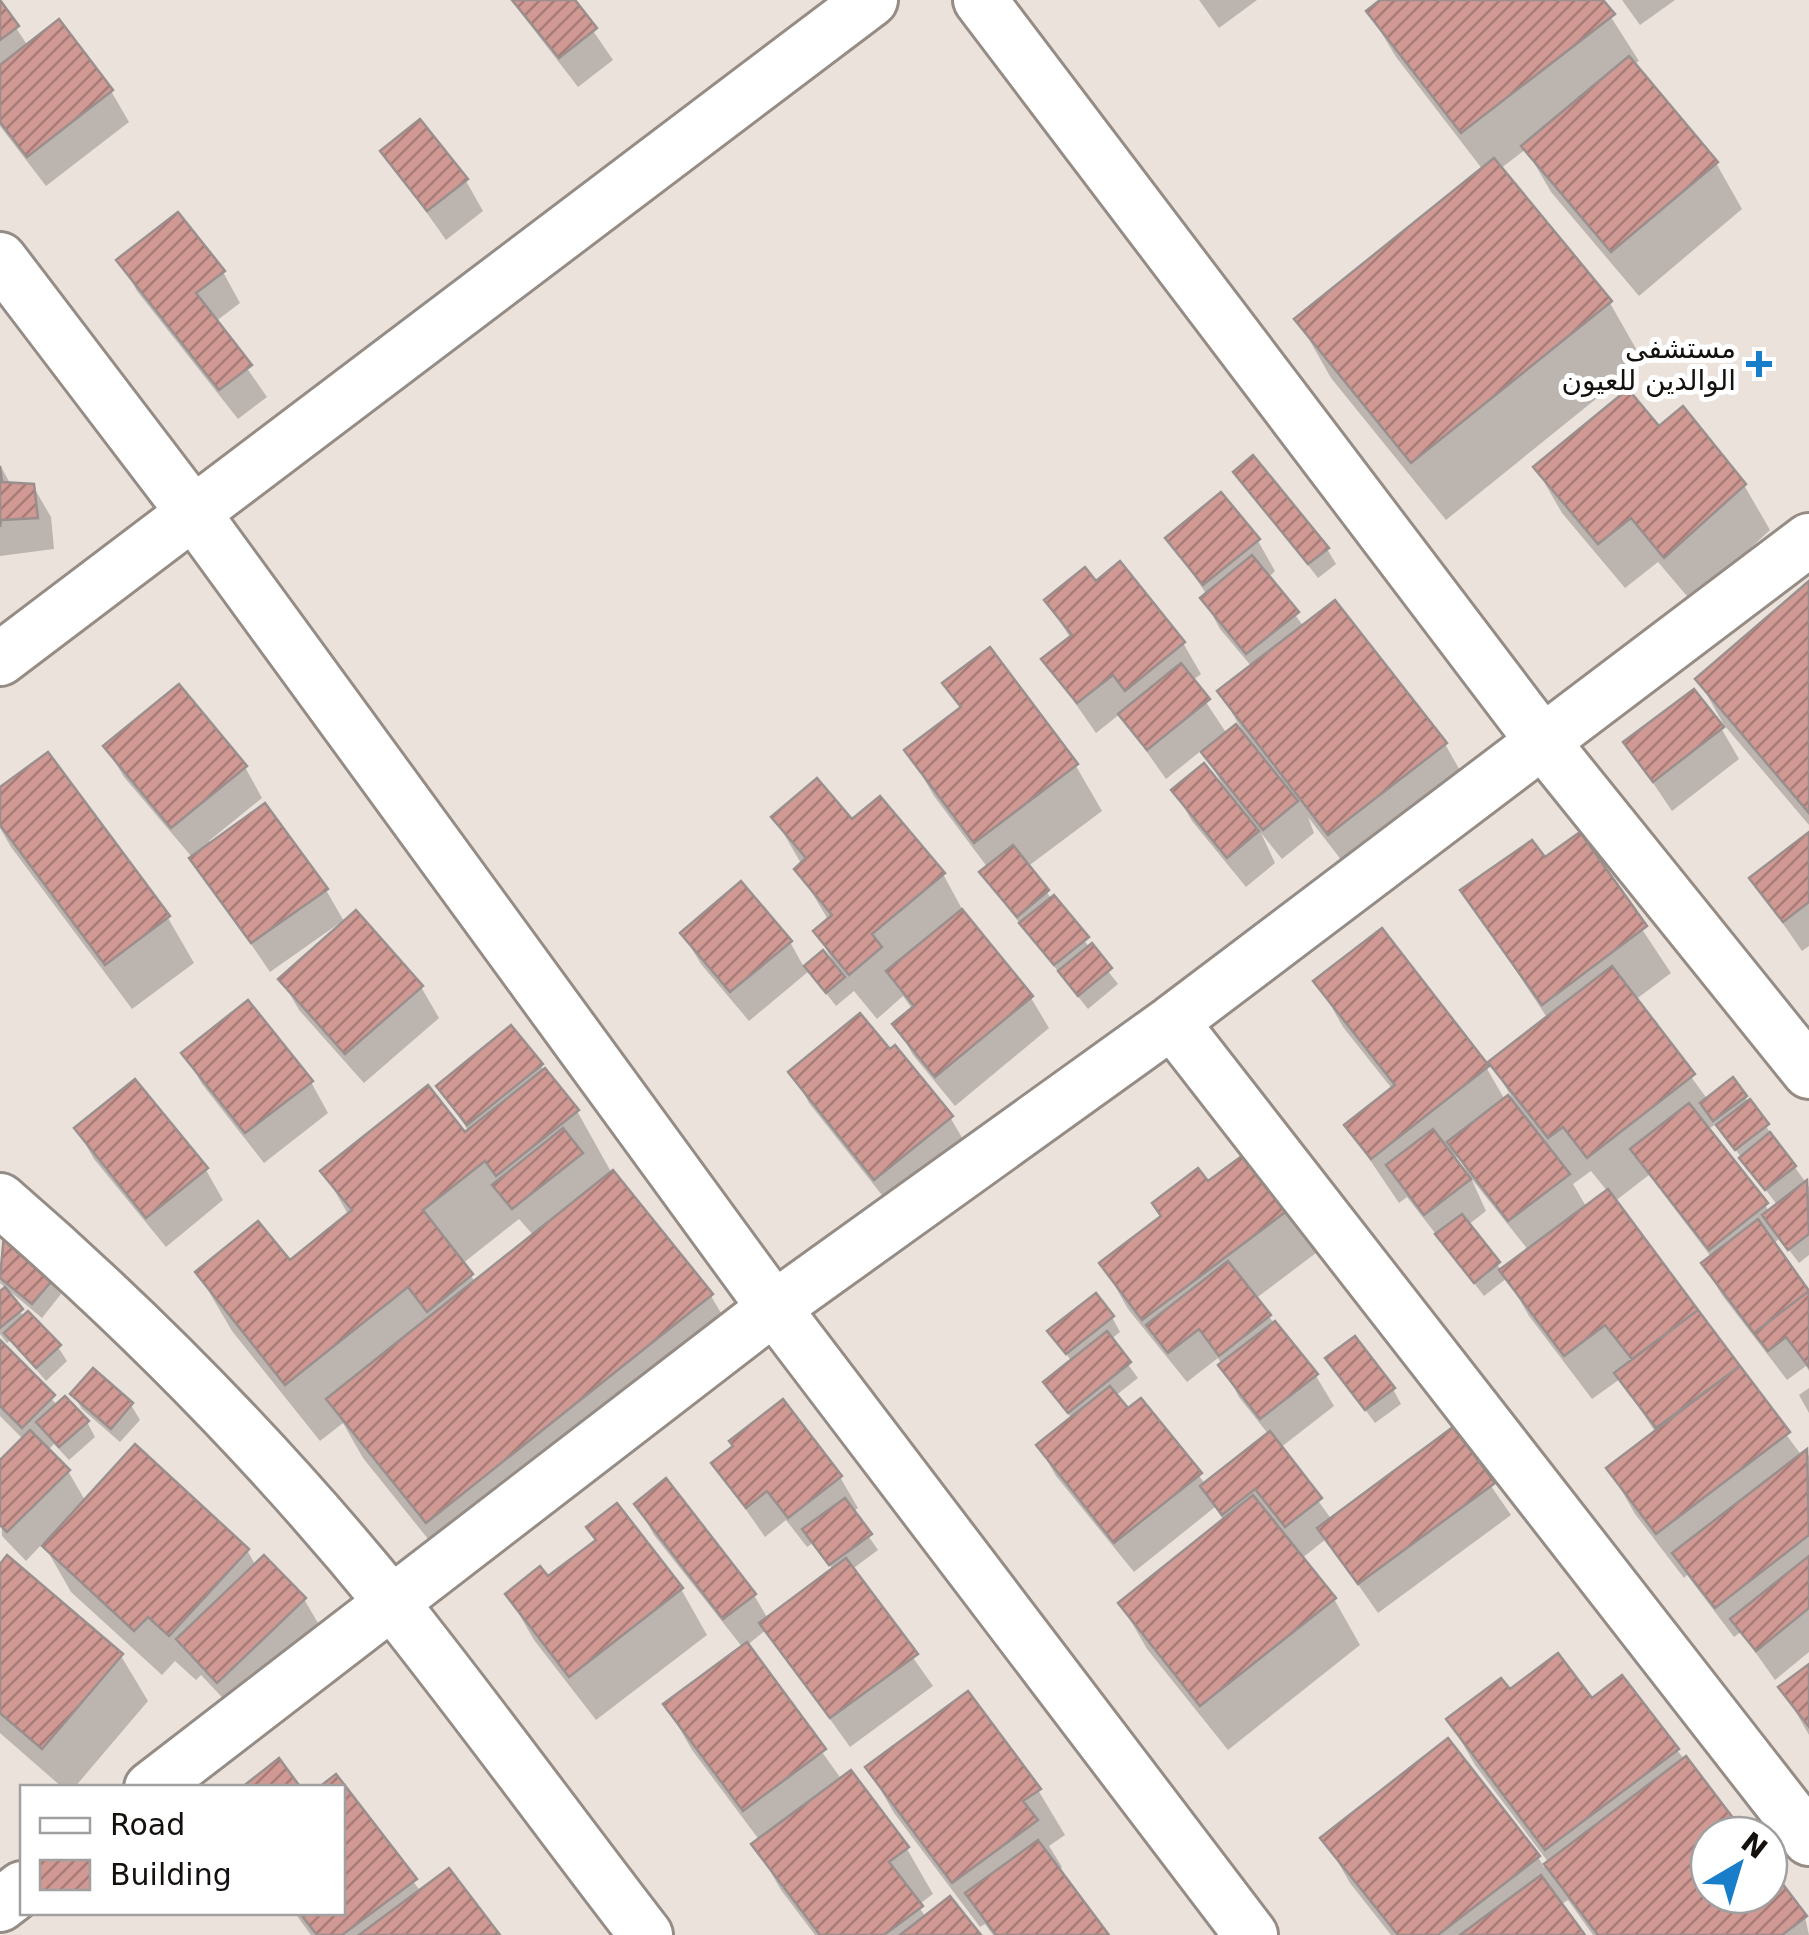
<svg xmlns="http://www.w3.org/2000/svg" width="1809" height="1935" font-family="'DejaVu Sans',Vazirmatn,sans-serif">
  <style>
    .shadow { fill: #0003; fill-rule: evenodd }
    .building { fill: url(#building-hatch); stroke: #9a8f8d; stroke-width: 2.5 }
    .lines { fill: none; stroke-linecap: round; stroke-linejoin: round }
    .street-casing { stroke: #958c86; stroke-width: 58 }
    .street { stroke: #fff; stroke-width: 52 }
    .poi-dot { fill: #197ec9; stroke: #fff; stroke-width: 4 }
    .labels { text-anchor: middle; dominant-baseline: central; stroke-width: 10; stroke-linejoin: round; paint-order: stroke }
    .poi-label { font-size: 28px; fill: #13100e; stroke: #fff; text-anchor: end }
  </style>
  <defs>
    <pattern id="building-hatch" width="6" height="6" patternUnits="userSpaceOnUse" patternTransform="scale(2.5)"><rect width="6" height="6" fill="#d09994"/><path d="M-1 1l2-2M0 6l6-6M5 7l2-2" fill="none" stroke="#a87b77"/></pattern>
  </defs>
  <rect width="100%" height="100%" fill="#ebe2db"/>
  <path class="shadow" d="M511 0H572L613 60 578 87Z
    M1199 0H1257L1219 28Z
    M1385 0H1600L1639 61 1633 65 1716 163 1742 209 1639 296 1551 192 1526 149 1500 169 1610 303 1643 361 1446 520 1331 378 1298 320 1483 170 1396 57 1369 12Z
    M1622 0H1675L1640 25Z
    M0 4 28 46 111 91 129 122 46 186 0 126Z
    M383 151 466 181 483 211 446 240Z
    M120 260 223 272 240 303 215 322 267 397 238 419 137 291Z
    M1659 430 1744 485 1770 530 1692 602 1658 562 1625 588 1562 513 1536 468Z
    M0 465 11 485 33 486 51 517 54 549 0 556Z
    M1236 472 1327 549 1336 564 1318 578Z
    M1168 538 1258 541 1275 571 1268 578 1304 627 1445 744 1471 790 1356 879 1308 817 1314 833 1282 859 1261 833 1275 863 1246 887 1192 821 1174 790 1223 785 1202 750 1166 779 1120 714 1096 733 1045 660 1071 639 1047 601 1095 585 1183 643 1201 674 1192 681 1227 734 1246 737 1220 692 1252 667 1220 629 1203 598 1207 595Z
    M1809 585V825L1724 725 1698 679Z
    M990 651 1076 766 1102 811 1027 867 1118 984 1088 1009 991 887 983 873 988 868 934 796 908 751 961 710 946 683Z
    M1721 728 1739 759 1672 811 1626 743Z
    M106 747 245 767 262 798 209 841 212 845 326 890 345 923 421 987 439 1018 364 1083 299 1010 282 980 343 925 341 922 270 972 191 856 124 777Z
    M0 790 168 918 194 963 132 1009 11 847 0 828Z
    M774 817 851 823 943 874 968 920 1031 998 1049 1028 955 1106 913 1055 896 1025 913 1010 903 996 877 1019 854 991 836 1006 809 971 749 1021 701 964 683 934 790 942 805 969 823 954 833 961 816 932 829 921 798 870 802 865Z
    M1809 835V946L1802 951 1752 879Z
    M1580 836 1671 973 1635 1000 1708 1100 1745 1097 1809 1187V1255L1799 1263 1780 1238 1774 1243 1809 1290V1371L1806 1366 1787 1380 1722 1295 1704 1264 1712 1258 1649 1175 1614 1202 1802 1456 1806 1453 1809 1456V1652L1775 1680 1741 1632 1734 1637 1687 1575 1684 1578 1635 1514 1609 1468 1656 1433 1620 1379 1592 1399 1529 1316 1507 1278 1484 1296 1407 1197 1399 1203 1347 1126 1393 1090 1343 1027 1317 981 1486 1067 1505 1100 1511 1096 1491 1063 1548 1019 1463 891 1544 860ZM1716 1124 1778 1206 1770 1212 1707 1130ZM1458 1156 1467 1172 1464 1174 1453 1160ZM1591 1171 1608 1192 1587 1208 1573 1184ZM1471 1178 1529 1251 1502 1271 1468 1225 1486 1211Z
    M511 1029 577 1111 610 1170 711 1296 745 1354 461 1580 363 1458 343 1423 320 1441 232 1331 198 1273 290 1264 349 1216 324 1172 465 1136 469 1132 439 1086ZM519 1219 534 1236 476 1283 462 1264Z
    M184 1053 311 1082 328 1113 264 1163 202 1084Z
    M792 1072 950 1117 968 1148 893 1209 809 1103Z
    M77 1129 206 1170 223 1200 166 1247 94 1159Z
    M1207 1185 1290 1208 1316 1253 1255 1299 1316 1376 1334 1406 1280 1448 1332 1520 1453 1431 1511 1515 1378 1613 1326 1539 1301 1559 1334 1599 1360 1645 1228 1750 1147 1649 1121 1604 1224 1521 1215 1507 1134 1572 1056 1476 1039 1446 1072 1419 1046 1382 1072 1362 1051 1332 1112 1317 1120 1332 1110 1340 1138 1378 1115 1396 1128 1412 1141 1401 1206 1485 1269 1435 1239 1397 1218 1358 1187 1382 1128 1309 1102 1263Z
    M4 1239 53 1279 61 1294 42 1318 0 1283Z
    M0 1294 58 1347 67 1361 46 1381 11 1340 7 1343 0 1334Z
    M0 1344 58 1406 87 1422 95 1437 69 1460 54 1444 47 1451 68 1471 86 1502 247 1550 256 1566 304 1599 322 1630 236 1712 201 1675 196 1680 175 1661 162 1675 71 1592 43 1543 26 1561 2 1536 0 1463 24 1440 0 1416Z
    M1328 1359 1393 1389 1401 1404 1375 1423Z
    M1809 1388V1413L1799 1395Z
    M73 1394 131 1405 140 1420 120 1442 82 1409Z
    M783 1403 840 1477 858 1508 852 1512 878 1550 851 1570 933 1686 850 1747 766 1630 746 1646 842 1780 907 1849 933 1894 918 1905 926 1918 977 1935H815L781 1890 755 1845 760 1841 692 1750 666 1705 743 1648 654 1535 637 1504 754 1595 768 1619 834 1571 813 1543 807 1547 786 1520 765 1537 714 1464Z
    M616 1507 681 1589 707 1635 596 1720 534 1640 508 1595 548 1580 597 1542Z
    M0 1568 121 1656 148 1701 74 1788H63L0 1733Z
    M1809 1667V1735L1782 1688Z
    M1509 1693 1591 1702 1677 1750 1743 1835H1709V1895H1769V1870L1805 1917 1809 1935H1593L1568 1900 1560 1905 1582 1935H1391L1350 1883 1324 1838 1538 1857 1544 1867 1549 1863 1475 1765 1449 1720Z
    M868 1768 1038 1790 1065 1835 1049 1846 1062 1867 1058 1870 1106 1935H993L985 1924 980 1927 894 1813Z
    M336 1777 421 1892 497 1935H311L294 1912H342V1788Z"/>
  <path class="building" d="M0 0 19 26 0 40Z
    M512 0H575L597 28 559 58Z
    M1380 0H1603L1615 14 1461 133 1366 11Z
    M59 19 113 90 27 157 0 122V65Z
    M1629 56 1718 162 1611 252 1521 146Z
    M420 119 468 179 427 211 380 151Z
    M1494 158 1612 301 1411 463 1294 319Z
    M178 212 225 271 196 293 252 365 219 390 116 260Z
    M1628 389 1659 426 1683 406 1746 484 1664 558 1631 518 1598 544 1533 467Z
    M1253 455 1329 548 1308 564 1233 472Z
    M0 466 2 482 34 484 38 518 1 520 0 527Z
    M1221 492 1260 539 1203 585 1165 538Z
    M1252 555 1299 612 1246 654 1200 598Z
    M1120 561 1185 642 1125 691 1113 675 1077 703 1041 659 1072 635 1044 600 1085 567 1096 581Z
    M1809 581V813L1695 679Z
    M1335 600 1447 743 1328 835 1217 691Z
    M990 647 1078 764 974 843 904 750 961 707 942 683Z
    M1181 663 1210 699 1147 750 1118 714Z
    M179 684 247 766 171 828 103 746Z
    M1694 689 1724 727 1653 782 1623 742Z
    M1236 724 1298 801 1263 830 1201 752Z
    M48 752 170 916 105 965 0 825V787Z
    M1204 763 1259 831 1227 858 1171 790Z
    M817 778 852 819 880 796 945 873 872 934 882 947 849 975 813 931 832 915 794 869 806 858 771 817Z
    M265 803 328 889 251 943 189 858Z
    M1580 832 1647 926 1542 1005 1460 890 1532 840 1545 857Z
    M1809 832V902L1783 922 1749 878Z
    M1013 845 1049 890 1017 917 979 872Z
    M741 881 792 941 730 992 680 933Z
    M1054 895 1089 937 1054 965 1019 923Z
    M962 909 1033 996 935 1077 892 1024 914 1006 886 971Z
    M356 910 423 986 345 1054 278 979Z
    M1382 928 1489 1066 1371 1159 1344 1125 1395 1085 1313 981Z
    M1092 943 1112 968 1078 996 1058 971Z
    M823 950 845 977 826 993 804 966Z
    M1612 966 1695 1074 1587 1158 1563 1127 1548 1138 1488 1062Z
    M248 1000 313 1081 245 1133 181 1053Z
    M860 1013 890 1049 895 1045 953 1116 874 1180 788 1072Z
    M511 1025 543 1064 467 1125 436 1086Z
    M545 1068 579 1110 496 1176 485 1161 423 1210 473 1274 427 1312 408 1287 285 1385 195 1272 258 1221 290 1260 352 1210 320 1171 428 1085 465 1132Z
    M1733 1077 1747 1096 1713 1121 1700 1103Z
    M135 1079 208 1168 146 1218 74 1128Z
    M1508 1095 1570 1174 1508 1221 1447 1142Z
    M1750 1099 1769 1124 1735 1150 1716 1125Z
    M1689 1103 1768 1203 1709 1250 1630 1149Z
    M563 1128 583 1153 512 1209 492 1185Z
    M1433 1129 1471 1179 1424 1215 1386 1165Z
    M1770 1132 1796 1166 1765 1190 1739 1158Z
    M1250 1150 1292 1207 1142 1320 1099 1263 1161 1216 1152 1203 1198 1168 1208 1181Z
    M613 1170 713 1294 426 1523 326 1399Z
    M1807 1180 1809 1234 1788 1250 1762 1215Z
    M1608 1189 1698 1310 1632 1359 1605 1325 1564 1356 1499 1270Z
    M1462 1214 1500 1262 1474 1283 1435 1234Z
    M1758 1219 1809 1291 1754 1333 1701 1263Z
    M4 1235 55 1277 32 1304 0 1278Z
    M1228 1261 1271 1315 1219 1356 1199 1329 1168 1353 1146 1325Z
    M5 1287 23 1309 0 1328V1291Z
    M1809 1291V1367L1786 1337 1768 1351 1754 1333Z
    M1096 1293 1114 1316 1066 1354 1047 1331Z
    M1698 1310 1740 1366 1656 1428 1614 1373Z
    M28 1311 61 1345 36 1368 4 1333Z
    M1275 1321 1318 1374 1260 1419 1218 1365Z
    M1107 1331 1131 1362 1068 1413 1043 1382Z
    M1355 1336 1395 1388 1365 1410 1325 1358Z
    M0 1340 55 1395 22 1428 0 1406Z
    M1740 1366 1790 1432 1656 1534 1606 1468Z
    M93 1368 133 1403 111 1429 70 1394Z
    M1110 1386 1128 1408 1141 1398 1202 1473 1114 1543 1036 1445Z
    M65 1396 89 1421 59 1447 36 1422Z
    M783 1399 842 1476 788 1518 767 1491 746 1508 711 1463 733 1446 729 1441Z
    M1453 1427 1495 1483 1358 1584 1317 1528Z
    M30 1430 70 1470 7 1532 0 1525V1460Z
    M1270 1431 1322 1498 1285 1527 1255 1489 1222 1515 1200 1486Z
    M135 1444 249 1549 169 1636 148 1617 134 1631 42 1546Z
    M1807 1449 1809 1535 1715 1608 1672 1553Z
    M666 1478 756 1594 723 1619 634 1504Z
    M1253 1495 1336 1598 1200 1706 1118 1603Z
    M845 1498 872 1534 829 1565 802 1529Z
    M617 1503 683 1588 569 1677 505 1594 540 1566 548 1576 596 1540 586 1527Z
    M7 1555 123 1654 42 1749 0 1713V1564Z
    M264 1555 306 1598 217 1683 176 1639Z
    M1809 1556V1608L1756 1651 1730 1619Z
    M846 1558 918 1654 830 1718 759 1623Z
    M747 1642 826 1749 743 1811 663 1704Z
    M1558 1653 1592 1698 1622 1675 1679 1749 1545 1850 1446 1719 1501 1678 1510 1689Z
    M1809 1664V1727L1778 1687Z
    M968 1691 1041 1789 1023 1801 1038 1820 952 1883 865 1767Z
    M1448 1738 1540 1856 1438 1935H1398L1320 1838Z
    M1686 1756 1746 1835H1709V1895H1769V1866L1807 1916 1782 1935H1598L1544 1864Z
    M279 1758 301 1788H241Z
    M851 1770 909 1847 889 1862 923 1906 884 1935H820L751 1844Z
    M336 1774 417 1879 342 1935H317L299 1912H342V1788H318Z
    M1038 1840 1109 1935H996L965 1893Z
    M449 1868 500 1935H359Z
    M1541 1875 1585 1935H1460Z
    M950 1896 981 1935H900Z"/>
  <g class="lines">
    <g class="street-casing">
      <path id="street" d="M980 0 1543 742 1809 1072
        M0 259 195 515 774 1308 1251 1935
        M0 659 871 0
        M1172 1022 1809 1839
        M0 1200C141 1322 274 1458 392 1603 479 1712 561 1825 646 1935
        M151 1788 774 1308 1172 1022 1809 540
        M0 1905 22 1888"/>
    </g>
    <use href="#street" class="street"/>
  </g>
  <path class="poi-dot" d="M1754 349h10v10h10v10h-10v10h-10v-10h-10v-10h10z"/>
  <g class="labels">
    <g class="poi-label">
      <text x="1736" y="348">مستشفى<tspan x="1736" dy="32">الوالدين للعيون</tspan></text>
    </g>
  </g>
  <rect x="20" y="1785" width="325" height="130" fill="#ffffff" stroke="#a19f9f" stroke-width="2.5"/>
  <rect x="40" y="1818" width="50" height="15" fill="#ffffff" stroke="#a19f9f" stroke-width="2.5"/>
  <text x="110" y="1835" font-size="30" fill="#13100e">Road</text>
  <rect x="40" y="1860" width="50" height="30" fill="url(#building-hatch)" stroke="#a19f9f" stroke-width="2.5"/>
  <text x="110" y="1885" font-size="30" fill="#13100e">Building</text>
  <g transform="translate(1739 1865) rotate(38)"><circle r="48" fill="#ffffff" stroke="#a19f9f" stroke-width="2.5"/>
  <path d="M0-8L18 38L0 25L-18 38Z" fill="#197ec9"/>
  <text y="-15" font-size="28" font-weight="bold" text-anchor="middle" fill="#13100e">N</text>
  </g>
</svg>
